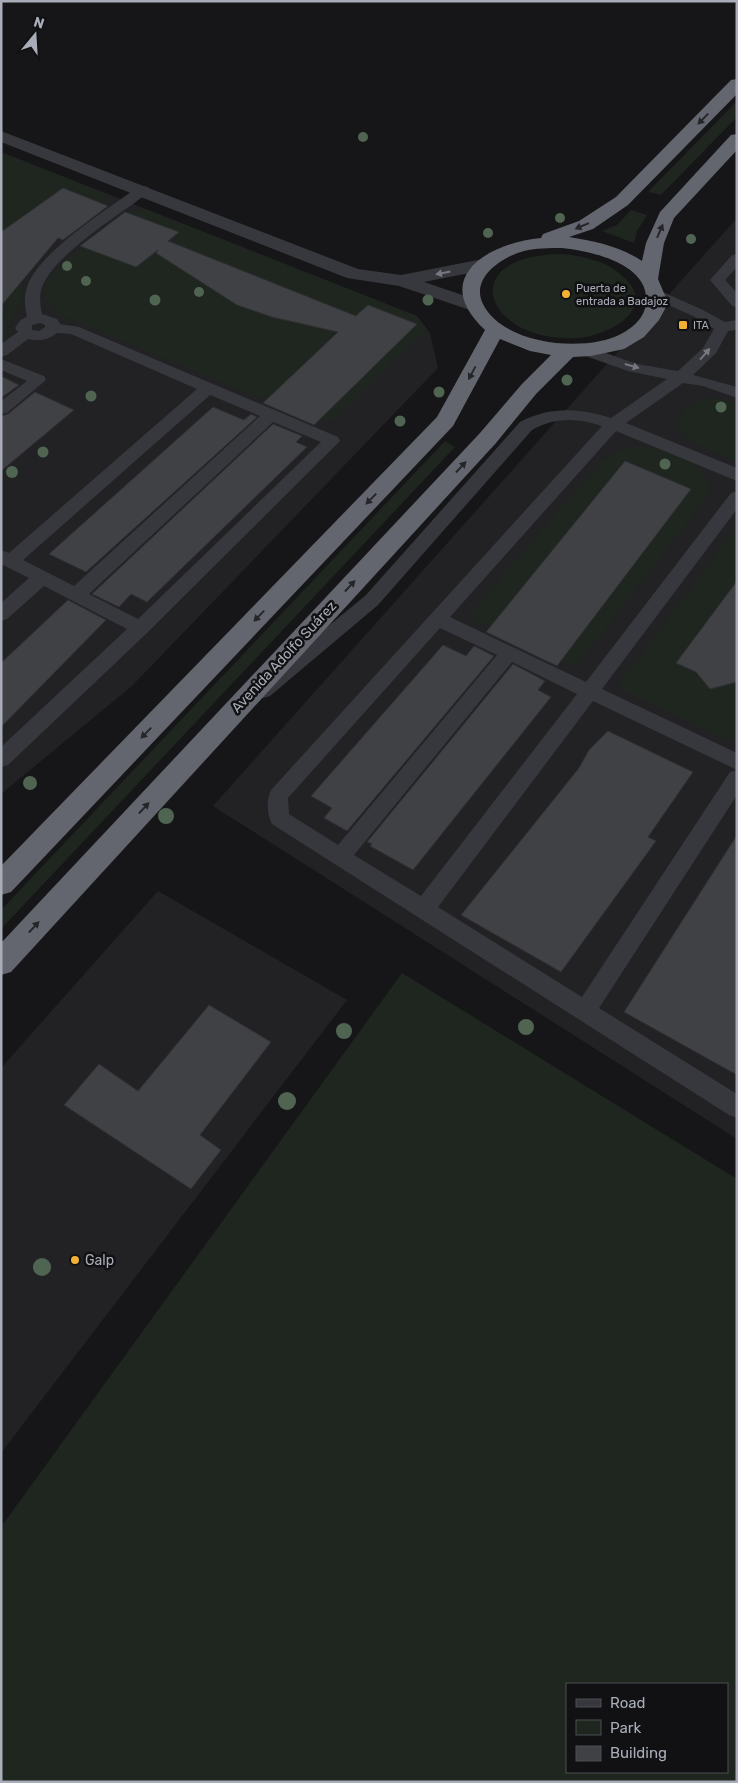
<svg xmlns="http://www.w3.org/2000/svg" width="738" height="1783" font-family="Rubik,sans-serif">
  <style>
    .built { fill: #222225 }
    .green { fill: #1e261f; fill-rule: evenodd }
    .building { fill: #404145; stroke: #303034 }
    .lines { fill: none; stroke-linecap: round; stroke-linejoin: round }
    .lane { fill: #37383d; fill-rule: evenodd }
    .street { fill: #37383d; fill-rule: evenodd }
    .highway { fill: #63666e; fill-rule: evenodd }
    .tree { fill: #506452 }
    .oneway { fill: #26262a }
    .oneway2 { fill: #757881 }
    .poi-dot { fill: #f2b134; stroke: #111113; stroke-width: 2 }
    .labels { text-anchor: middle; dominant-baseline: central; stroke-width: 5; stroke-linejoin: round; paint-order: stroke }
    .far-poi-label { font-size: 11px; fill: #a8adb8; stroke: #111113; text-anchor: start }
    .street-label { font-size: 14px; fill: #a8adb8; stroke: #111113 }
    .poi-label { font-size: 14px; fill: #a8adb8; stroke: #111113; text-anchor: start }
  </style>
  <rect width="100%" height="100%" fill="#161618"/>
  <path class="built" d="M1 152 417 316 430 333 438 368 132 686 1 794Z
    M737 218V1139L213 806Z
    M158 891 347 1000 1 1453V1068Z"/>
  <path class="green" d="M737 101V117L661 195 648 192Z
    M1 152 107 194C97 213 75 222 59 236 43 250 35 266 22 281 24 306 21 308 5 326L8 337 1 343Z
    M148 210 417 316 427 329 334 419 318 422 61 315 45 301 43 291 48 278 69 257 131 211Z
    M631 210 647 215 637 231 634 243 602 231 617 225Z
    M562 254C582 256 603 260 619 273 662 306 612 335 578 338 485 344 452 255 562 254Z
    M713 398 737 403V462C724 455 681 441 678 427 676 422 681 417 683 413 691 402 700 400 713 398Z
    M445 441 455 447 1 929V910Z
    M640 446C667 447 716 462 706 498L580 662 570 664 474 620 471 612 602 461 614 452Z
    M737 527V738L728 740 623 691 620 683Z
    M402 973 737 1179V1782H1V1527ZM567 1684H727V1772H567Z"/>
  <path class="building" d="M63 188 108 206 63 240 58 238 1 306V232Z
    M125 212 179 232 168 241 356 316 368 305 417 324 314 425 263 403 338 332 272 317 237 305 156 253 158 250 136 267 80 246Z
    M1 376 19 385 1 398Z
    M35 392 74 410 1 471V416L8 414Z
    M213 407 244 420 251 414 257 417 86 572 49 554Z
    M273 424 302 436 296 442 307 447 147 602 131 594 119 607 92 594Z
    M625 461 691 489 557 666 486 632Z
    M737 581V682L710 689 696 672 676 663Z
    M68 600 106 620 1 727V663Z
    M443 645 466 656 474 646 494 656 347 831 324 818 332 808 311 796Z
    M513 664 545 681 538 690 551 697 413 870 370 846 372 844 367 842Z
    M608 731 693 772 648 837 656 841 561 972 461 915 579 768 589 750Z
    M737 835V1075L624 1012Z
    M209 1005 271 1042 200 1135 221 1150 191 1189 64 1105 99 1064 138 1091Z"/>
  <g class="lines">
    <path class="lane" d="M143 186 148 187 150 190 148 193C119 215 55 254 42 287 39 295 40 305 42 314L57 319 60 324 79 327 338 437 340 441 147 633 8 765 1 767V747L127 629 44 586 7 619 1 621V603L29 578 1 564V550L9 553 197 389 71 334 57 333C48 340 39 342 28 339L7 355 1 357V344L18 332 15 328C19 322 20 319 27 317 25 308 24 299 26 290 35 254 108 209 138 187ZM40 323 45 325V327L39 331 32 330V325ZM210 395 260 416 74 586 23 560ZM273 422 321 442 138 619 89 594Z
      M737 254V267L725 280 737 293V307L732 306 710 280 732 255Z
      M656 289 703 310 725 322 737 320V330L728 331 716 353 693 375 737 387V398L703 386 683 383 626 423 737 468V481L616 431 450 617 586 682 731 493 737 491V509L602 689 737 753V770L593 701 438 907 582 997 730 772 737 770V795L599 1008 737 1094V1118L729 1115 333 863 272 824C267 815 266 800 271 790L602 426C577 418 555 417 532 430L378 605 270 696 263 698 256 696 253 691 256 686 366 595 520 422C550 406 579 408 611 418L667 379 628 371 580 354 578 351 580 348 586 346 637 364 678 371 703 348 714 329 693 316 651 297 648 294 651 291ZM440 628 497 655 338 845 289 814 288 798ZM512 662 577 694 421 896 354 855Z
      M1 359 44 376 46 380 7 413 1 414V401L27 381 1 370Z"/>
    <path class="street" d="M1 131 358 269 401 275 483 259 490 261 493 265 490 269 424 282 480 301 483 305 480 309 473 311 399 286 347 278 1 142Z"/>
    <path class="highway" d="M737 79V94L628 205 593 229 569 237C595 241 621 247 642 261L646 243 660 212 731 135 737 134V150L674 218 664 243 658 279 666 298 665 309 659 320 644 337 624 349 591 356 573 357 536 394 496 443 11 972 1 975V943L480 433 522 384 551 355 530 351 500 339 453 426 11 892 1 895V866L437 417 485 330C429 278 488 243 541 238L543 234 579 221 616 197 731 80ZM562 248C590 251 650 263 646 303 645 317 633 328 621 334 585 353 503 345 483 304 470 278 502 257 524 251 536 248 549 248 562 248Z"/>
  </g>
  <g class="tree">
    <circle cx="363" cy="137" r="5"/>
    <circle cx="560" cy="218" r="5"/>
    <circle cx="488" cy="233" r="5"/>
    <circle cx="691" cy="239" r="5"/>
    <circle cx="67" cy="266" r="5"/>
    <circle cx="86" cy="281" r="5"/>
    <circle cx="199" cy="292" r="5"/>
    <circle cx="155" cy="300" r="5.5"/>
    <circle cx="428" cy="300" r="5.5"/>
    <circle cx="567" cy="380" r="5.5"/>
    <circle cx="439" cy="392" r="5.5"/>
    <circle cx="91" cy="396" r="5.5"/>
    <circle cx="721" cy="407" r="5.5"/>
    <circle cx="400" cy="421" r="5.5"/>
    <circle cx="43" cy="452" r="5.5"/>
    <circle cx="665" cy="464" r="5.5"/>
    <circle cx="12" cy="472" r="6"/>
    <circle cx="30" cy="783" r="7"/>
    <circle cx="166" cy="816" r="8"/>
    <circle cx="526" cy="1027" r="8"/>
    <circle cx="344" cy="1031" r="8"/>
    <circle cx="287" cy="1101" r="9"/>
    <circle cx="42" cy="1267" r="9"/>
  </g>
  <defs><path id="oneway-solid" d="M-6-.8H1V-3.2L6.5 0L1 3.2V.8H-6Z" transform="scale(1.25)"/></defs>
  <g class="oneway">
    <use href="#oneway-solid" transform="translate(703 119) rotate(134)"/>
    <use href="#oneway-solid" transform="translate(582 226) rotate(157)"/>
    <use href="#oneway-solid" transform="translate(660 231) rotate(-67)"/>
    <use href="#oneway-solid" transform="translate(472 373) rotate(118)"/>
    <use href="#oneway-solid" transform="translate(461 467) rotate(-47)"/>
    <use href="#oneway-solid" transform="translate(371 499) rotate(134)"/>
    <use href="#oneway-solid" transform="translate(350 586) rotate(-47)"/>
    <use href="#oneway-solid" transform="translate(259 616) rotate(134)"/>
    <use href="#oneway-solid" transform="translate(146 733) rotate(134)"/>
    <use href="#oneway-solid" transform="translate(144 808) rotate(-47)"/>
    <use href="#oneway-solid" transform="translate(34 927) rotate(-47)"/>
  </g>
  <g class="oneway2">
    <use href="#oneway-solid" transform="translate(443 273) rotate(169)"/>
    <use href="#oneway-solid" transform="translate(705 354) rotate(-49)"/>
    <use href="#oneway-solid" transform="translate(632 366) rotate(16)"/>
  </g>
  <g class="poi-dot">
    <circle cx="566" cy="294" r="5"/>
    <rect x="678" y="320" width="10" height="10" rx="2.5"/>
    <circle cx="75" cy="1260" r="5"/>
  </g>
  <g class="labels">
    <g class="far-poi-label">
      <text x="576" y="288">Puerta de<tspan x="576" dy="13">entrada a Badajoz</tspan></text>
      <text x="693" y="325">ITA</text>
    </g>
    <g class="street-label">
      <text transform="translate(284 657) rotate(-47)">Avenida Adolfo Suárez</text>
    </g>
    <g class="poi-label">
      <text x="85" y="1260">Galp</text>
    </g>
  </g>
  <rect width="738" height="1783" fill="none" stroke="#a8adb8" stroke-width="5"/>
  <rect x="566" y="1683" width="162" height="90" fill="#111113" stroke="#4d4f55"/>
  <rect x="576" y="1699" width="25" height="8" fill="#37383d" stroke="#4d4f55"/>
  <text x="610" y="1708" font-size="15" fill="#a8adb8">Road</text>
  <rect x="576" y="1720" width="25" height="15" fill="#1e261f" stroke="#4d4f55"/>
  <text x="610" y="1733" font-size="15" fill="#a8adb8">Park</text>
  <rect x="576" y="1746" width="25" height="15" fill="#404145" stroke="#4d4f55"/>
  <text x="610" y="1758" font-size="15" fill="#a8adb8">Building</text>
  <g transform="translate(35 35) rotate(18)" stroke="#111113" stroke-width="4" paint-order="stroke">
  <path d="M0-4L9 19L0 12L-9 19Z" fill="#a8adb8"/>
  <text y="-8" font-size="14" font-weight="bold" text-anchor="middle" fill="#a8adb8">N</text>
  </g>
</svg>
